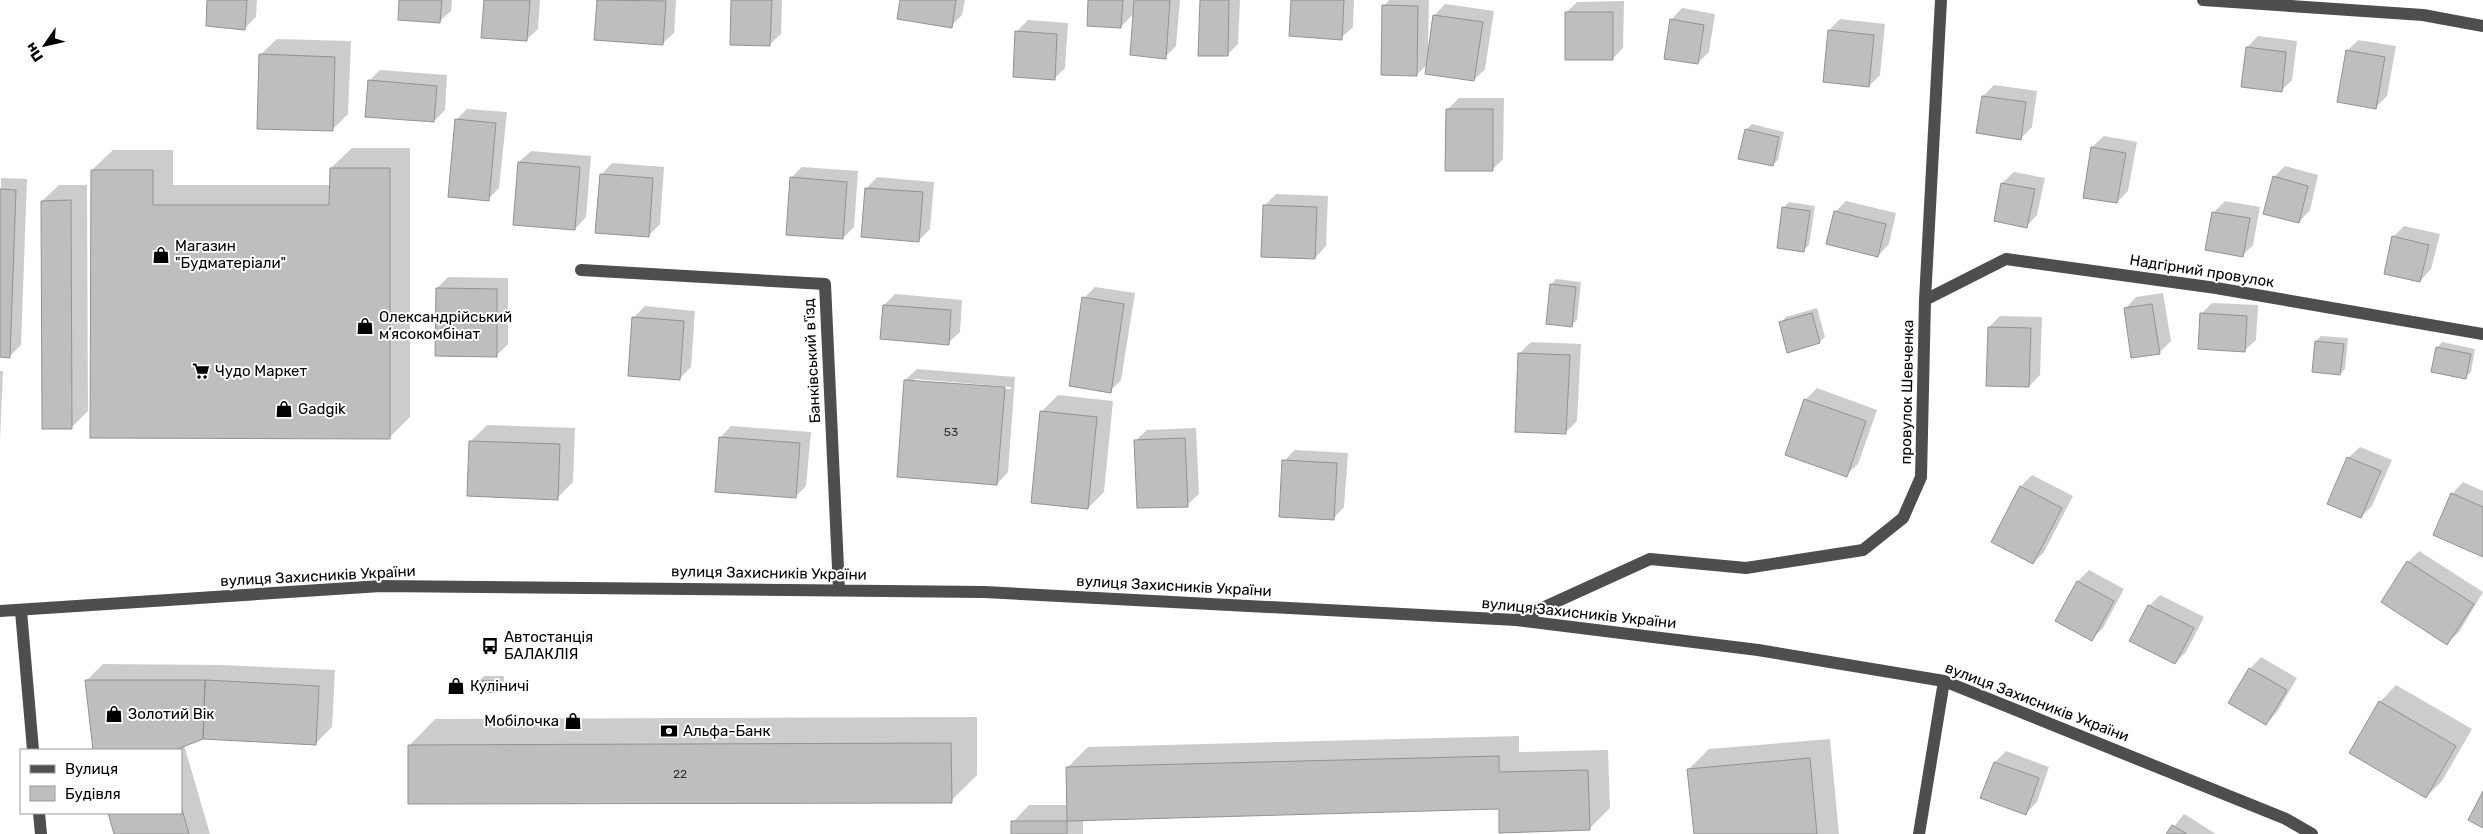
<svg xmlns="http://www.w3.org/2000/svg" width="2483" height="834" font-family="Rubik,sans-serif">
  <style>
    .shadow { fill: #0003; fill-rule: evenodd }
    .building { fill: #bebebe; stroke: #929292 }
    .lines { fill: none; stroke-linecap: round; stroke-linejoin: round }
    .minor { stroke: #4e4e4e; stroke-width: 12 }
    .labels { text-anchor: middle; dominant-baseline: central; stroke-width: 4; stroke-linejoin: round; paint-order: stroke }
    .number-label { font-size: 12px; fill: #303030 }
    .poi-label { font-size: 15px; fill: #000; stroke: #fff; text-anchor: start }
    .street-label { font-size: 15px; fill: #000; stroke: #fff }
  </style>
  <rect width="100%" height="100%" fill="#fff"/>
  <path class="shadow" d="M209 0H257L256 17 245 28Z
    M400 0H452L451 11 439 22Z
    M485 0H540L538 29 526 40Z
    M598 0H676L674 33 662 44 596 39Z
    M733 0H782L781 34 769 45Z
    M901 0H965L962 15 951 26Z
    M1089 0H1180L1176 46 1165 57 1134 13 1121 27Z
    M1201 0H1240L1238 44 1227 55Z
    M1293 0H1354L1353 27 1341 38Z
    M1389 0H1429L1428 47H1430L1434 16 1445 4 1494 11 1485 69 1474 80 1428 64 1416 75 1384 6Z
    M1624 1 1623 48 1612 59 1566 13 1577 2Z
    M1682 8 1715 14 1709 52 1698 63 1671 20Z
    M1840 19 1885 24 1880 75 1869 86 1829 30Z
    M1028 20 1068 23 1065 68 1054 79 1017 31Z
    M2258 36 2297 41 2292 80 2281 91 2247 47Z
    M277 39 351 41 348 114 332 130 260 55Z
    M2358 40 2396 46 2387 96 2376 107 2347 51Z
    M380 70 447 75 445 110 434 121 369 81Z
    M1994 85 2037 91 2032 127 2020 139 1983 96Z
    M1459 98H1504L1503 159 1492 170 1448 109Z
    M467 109 507 112 499 188 488 199 456 120Z
    M1752 124 1784 132 1778 160 1772 165 1746 130Z
    M2104 136 2137 142 2128 191 2117 202 2092 147Z
    M352 148H410V417L389 438 92 170 113 150H173V185H331V168Z
    M531 151 591 156 586 217 575 229 519 162Z
    M612 163 664 167 660 224 648 236 601 175Z
    M2285 166 2318 175 2310 210 2299 222 2274 177Z
    M802 167 858 171 854 227 843 238 791 178Z
    M2014 172 2045 178 2037 215 2026 227 2002 183Z
    M877 177 934 182 930 229 919 240 866 189Z
    M1 178 27 179 21 345 10 356H0Z
    M59 185H87L88 411 72 427 42 201Z
    M1276 194 1328 196 1326 246 1315 258 1264 206Z
    M1846 201 1896 213 1889 244 1878 256 1835 212Z
    M2225 201 2260 207 2253 245 2242 256 2207 249 2214 212Z
    M1789 202 1815 206 1809 245 1803 251 1783 208Z
    M2404 226 2440 234 2431 269 2420 281 2393 237Z
    M448 277 508 278V344L496 356 437 288Z
    M1556 279 1581 282 1577 320 1571 326 1551 285Z
    M1095 287 1135 293 1121 380 1110 391 1084 298Z
    M2163 293 2171 341 2160 352 2132 357 2125 309 2136 297Z
    M895 294 962 300 960 332 948 343 884 305Z
    M2212 303 2258 305 2256 340 2244 351 2201 314Z
    M645 306 695 311 691 367 679 379 633 318Z
    M1817 308 1825 337 1819 342 1781 322 1786 317Z
    M2000 316 2042 317 2040 375 2029 386 1989 327Z
    M2321 336 2348 338 2345 369 2340 374 2316 341Z
    M1531 342 1581 344 1577 421 1565 433 1520 353Z
    M2442 342 2475 349 2471 372 2465 377 2437 348Z
    M917 369 1015 377 1008 472 997 484 905 380ZM914 379 1011 387V389L914 382Z
    M0 371H3L0 441Z
    M1817 388 1877 410 1858 464 1846 475 1805 400Z
    M1058 395 1113 401 1104 492 1088 508 1041 412Z
    M487 425 575 428 573 482 557 498 470 442Z
    M731 426 811 432 806 486 795 497 720 438Z
    M1196 428 1199 494 1187 505 1135 441 1147 430Z
    M2360 447 2392 460 2372 506 2361 517 2348 458Z
    M1295 450 1348 453 1344 507 1333 519 1284 461Z
    M2032 475 2073 496 2044 552 2033 563 2021 486Z
    M2463 482 2483 491V555L2452 494Z
    M2419 551 2483 592 2459 632 2447 643 2408 562Z
    M2089 570 2124 589 2103 628 2091 640 2057 621 2078 581Z
    M2160 595 2204 617 2186 652 2175 663 2149 606Z
    M2261 657 2297 678 2277 712 2266 724 2230 702 2250 669Z
    M103 664 222 665 335 670 332 727 315 744 203 738 184 745 210 834H115L109 813H181V750H95L86 681Z
    M484 676H504V686L499 691 479 681Z
    M2396 685 2472 729 2442 781 2426 797 2380 702Z
    M977 717V775L951 801 409 746 435 719Z
    M1519 736V752L1608 750 1610 808 1589 829 1500 808 1083 820V834H1013V822L1029 805H1068L1067 768 1088 747Z
    M1830 739 1839 834H1695L1689 769 1709 749Z
    M2006 751 2049 767 2037 802 2026 813 1982 798 1995 762Z
    M2184 814 2216 834H2168Z"/>
  <path class="building" d="M207 0H247L245 30 206 26Z
    M399 0H442L440 23 398 20Z
    M484 0H530L527 41 481 38Z
    M597 0 666 1 663 45 594 40Z
    M731 0H772L770 46 730 45Z
    M900 0H956L952 28 897 19Z
    M1088 0H1123L1121 28 1087 26Z
    M1134 0H1170L1166 59 1130 55Z
    M1200 0H1229L1228 56H1198Z
    M1291 0H1344L1342 40 1289 36Z
    M1382 5 1418 6 1417 76 1381 75Z
    M1565 12H1613V60H1565Z
    M1433 15 1483 22 1474 81 1425 74Z
    M1670 19 1704 25 1698 64 1664 59Z
    M1828 30 1874 35 1869 87 1823 82Z
    M1015 31 1057 34 1055 80 1013 77Z
    M2246 47 2286 52 2282 92 2241 87Z
    M2346 50 2385 57 2376 109 2337 102Z
    M259 54 335 57 333 131 257 129Z
    M368 80 437 86 434 122 365 117Z
    M1982 96 2026 102 2021 140 1976 133Z
    M1446 109H1493V171H1445Z
    M455 119 496 123 489 201 448 197Z
    M1745 129 1779 137 1773 166 1738 159Z
    M2091 147 2126 153 2117 203 2083 198Z
    M518 162 580 167 575 230 513 225Z
    M330 168H390V439L90 438 91 170H153V205H329Z
    M600 174 653 178 649 237 595 233Z
    M2273 176 2308 186 2299 223 2263 214Z
    M790 177 847 182 843 239 786 235Z
    M2001 183 2035 189 2027 228 1994 221Z
    M865 188 923 192 919 242 861 237Z
    M0 189 16 190 10 358 0 357Z
    M71 200 72 429H42L41 201Z
    M1263 205 1317 207 1315 259 1261 257Z
    M1782 207 1810 211 1804 252 1777 248Z
    M1834 211 1886 224 1878 257 1826 244Z
    M2212 212 2250 218 2243 257 2205 250Z
    M2392 236 2429 245 2420 282 2384 274Z
    M1550 284 1576 287 1572 327 1546 324Z
    M436 288 497 289V357L435 356Z
    M1082 297 1124 304 1111 393 1069 386Z
    M2152 304 2160 354 2131 358 2124 308Z
    M883 305 951 310 949 345 880 339Z
    M1812 313 1820 343 1787 353 1779 322Z
    M2200 313 2247 316 2245 352 2198 349Z
    M632 317 684 321 680 380 628 376Z
    M1988 327 2031 328 2029 387 1986 386Z
    M2315 341 2344 344 2340 375 2312 372Z
    M2436 347 2471 354 2466 379 2431 372Z
    M1518 353 1570 355 1566 434 1515 432Z
    M904 380 1005 387 997 485 897 477Z
    M1804 399 1866 421 1847 477 1785 455Z
    M1040 411 1097 417 1088 509 1031 503Z
    M719 437 800 443 796 498 715 492Z
    M1185 438 1188 507 1137 508 1134 440Z
    M469 441 560 444 558 500 467 496Z
    M2347 457 2381 471 2361 518 2327 504Z
    M1282 460 1337 463 1334 520 1279 517Z
    M2020 486 2062 508 2033 564 1991 542Z
    M2451 493 2483 507V557L2433 535Z
    M2407 561 2474 604 2447 645 2381 602Z
    M2077 581 2114 601 2092 641 2055 621Z
    M2148 605 2194 628 2175 664 2129 641Z
    M2249 668 2287 690 2266 725 2228 703Z
    M85 680H205L203 739 175 750H93Z
    M205 680 319 686 316 745 203 739Z
    M477 681H499V692L478 693Z
    M2379 701 2456 746 2426 798 2349 753Z
    M951 743 952 803 408 804V745Z
    M1499 756V772L1588 770 1590 830 1499 833V809L1067 821 1066 767Z
    M1810 758 1817 834H1694L1687 769Z
    M1994 762 2039 778 2026 815 1980 798Z
    M2483 791V828L2468 820Z
    M181 806 189 834H114L108 813H181Z
    M1011 821H1067V834H1011Z
    M2172 825 2187 834H2166Z"/>
  <g class="lines">
    <path class="minor" d="M2203 0 2423 15 2483 26
      M581 270 825 284 839 590
      M1925 300 2006 259 2216 288 2483 334
      M0 611 381 586 984 592 1516 620 1758 650 1944 681 2286 819 2312 834
      M21 611 33 750
      M1516 620 1650 559 1746 568 1863 550 1903 518 1921 477 1925 300 1941 0
      M39 813 41 834
      M1919 834 1944 681"/>
  </g>
  <defs>
    <g id="shop-bare" transform="scale(1.35)"><path d="M-5-2.5h2.3a2.7 3.5 0 0 1 5.4 0H5L5.5 6h-11ZM-1.5-2.5h3a1.5 2.3 0 0 0-3 0Z" fill="#000" stroke="#fff" stroke-width="2.5" paint-order="stroke"/></g>
    <g id="supermarket-bare" transform="scale(1.35)"><path d="M-6-5.5h2.5l.6 2H6L4.5 2H-2.5L-4.4-4H-6ZM-1.5 3.2a1.3 1.3 0 1 0 .1 0ZM3 3.2a1.3 1.3 0 1 0 .1 0Z" fill="#000" stroke="#fff" stroke-width="2.5" paint-order="stroke"/></g>
    <g id="bus-bare" transform="scale(1.35)"><path d="M-5-6H5V4H4V6H2V4H-2V6H-4V4H-5ZM-3.5-4V0h7V-4ZM-3.5 1.2v1.5H-2V1.2ZM2 1.2v1.5H3.5V1.2Z" fill="#000" stroke="#fff" stroke-width="2.5" paint-order="stroke"/></g>
    <g id="bank-bare" transform="scale(1.35)"><path d="M-6-4H6V4H-6ZM0-2.3a2.3 2.3 0 1 0 0 4.6a2.3 2.3 0 1 0 0-4.6Z" fill="#000" stroke="#fff" stroke-width="2.5" paint-order="stroke"/></g>
  </defs>
  <g fill-rule="evenodd">
    <use href="#shop-bare" x="161" y="255"/>
    <use href="#shop-bare" x="365" y="326"/>
    <use href="#supermarket-bare" x="201" y="371"/>
    <use href="#shop-bare" x="284" y="409"/>
    <use href="#bus-bare" x="490" y="646"/>
    <use href="#shop-bare" x="456" y="686"/>
    <use href="#shop-bare" x="114" y="714"/>
    <use href="#shop-bare" x="573" y="721"/>
    <use href="#bank-bare" x="669" y="731"/>
  </g>
  <g class="labels">
    <g class="number-label">
      <text x="951" y="432">53</text>
      <text x="680" y="774">22</text>
    </g>
    <g class="poi-label">
      <text x="175" y="246">Магазин<tspan x="175" dy="17">"Будматеріали"</tspan></text>
      <text x="379" y="317">Олександрійський<tspan x="379" dy="17">мʼясокомбінат</tspan></text>
      <text x="215" y="371">Чудо Маркет</text>
      <text x="298" y="409">Gadgik</text>
      <text x="504" y="637">Автостанція<tspan x="504" dy="17">БАЛАКЛІЯ</tspan></text>
      <text x="470" y="686">Куліничі</text>
      <text x="128" y="714">Золотий Вік</text>
      <text x="559" y="721" text-anchor="end">Мобілочка</text>
      <text x="683" y="731">Альфа-Банк</text>
    </g>
    <g class="street-label">
      <text transform="translate(2202 271) rotate(9)">Надгірний провулок</text>
      <text transform="translate(812 361) rotate(-93)">Банківський в'їзд</text>
      <text transform="translate(1907 392) rotate(-89)">провулок Шевченка</text>
      <text transform="translate(769 573) rotate(1)">вулиця Захисників України</text>
      <text transform="translate(318 576) rotate(-3)">вулиця Захисників України</text>
      <text transform="translate(1174 586) rotate(3)">вулиця Захисників України</text>
      <text transform="translate(1579 613) rotate(6)">вулиця Захисників України</text>
      <text transform="translate(2037 702) rotate(21)">вулиця Захисників України</text>
    </g>
  </g>
  <rect x="20" y="749" width="162" height="65" fill="#ffffff" stroke="#999999"/>
  <rect x="30" y="765" width="25" height="8" fill="#4e4e4e" stroke="#999999"/>
  <text x="65" y="774" font-size="15" fill="#000000">Вулиця</text>
  <rect x="30" y="786" width="25" height="15" fill="#bebebe" stroke="#999999"/>
  <text x="65" y="799" font-size="15" fill="#000000">Будівля</text>
  <g transform="translate(45 45) rotate(236)" stroke="#ffffff" stroke-width="4" paint-order="stroke">
  <path d="M0-4L9 19L0 12L-9 19Z" fill="#000000"/>
  <text y="-8" font-size="14" font-weight="bold" text-anchor="middle" fill="#000000">Пн</text>
  </g>
</svg>
